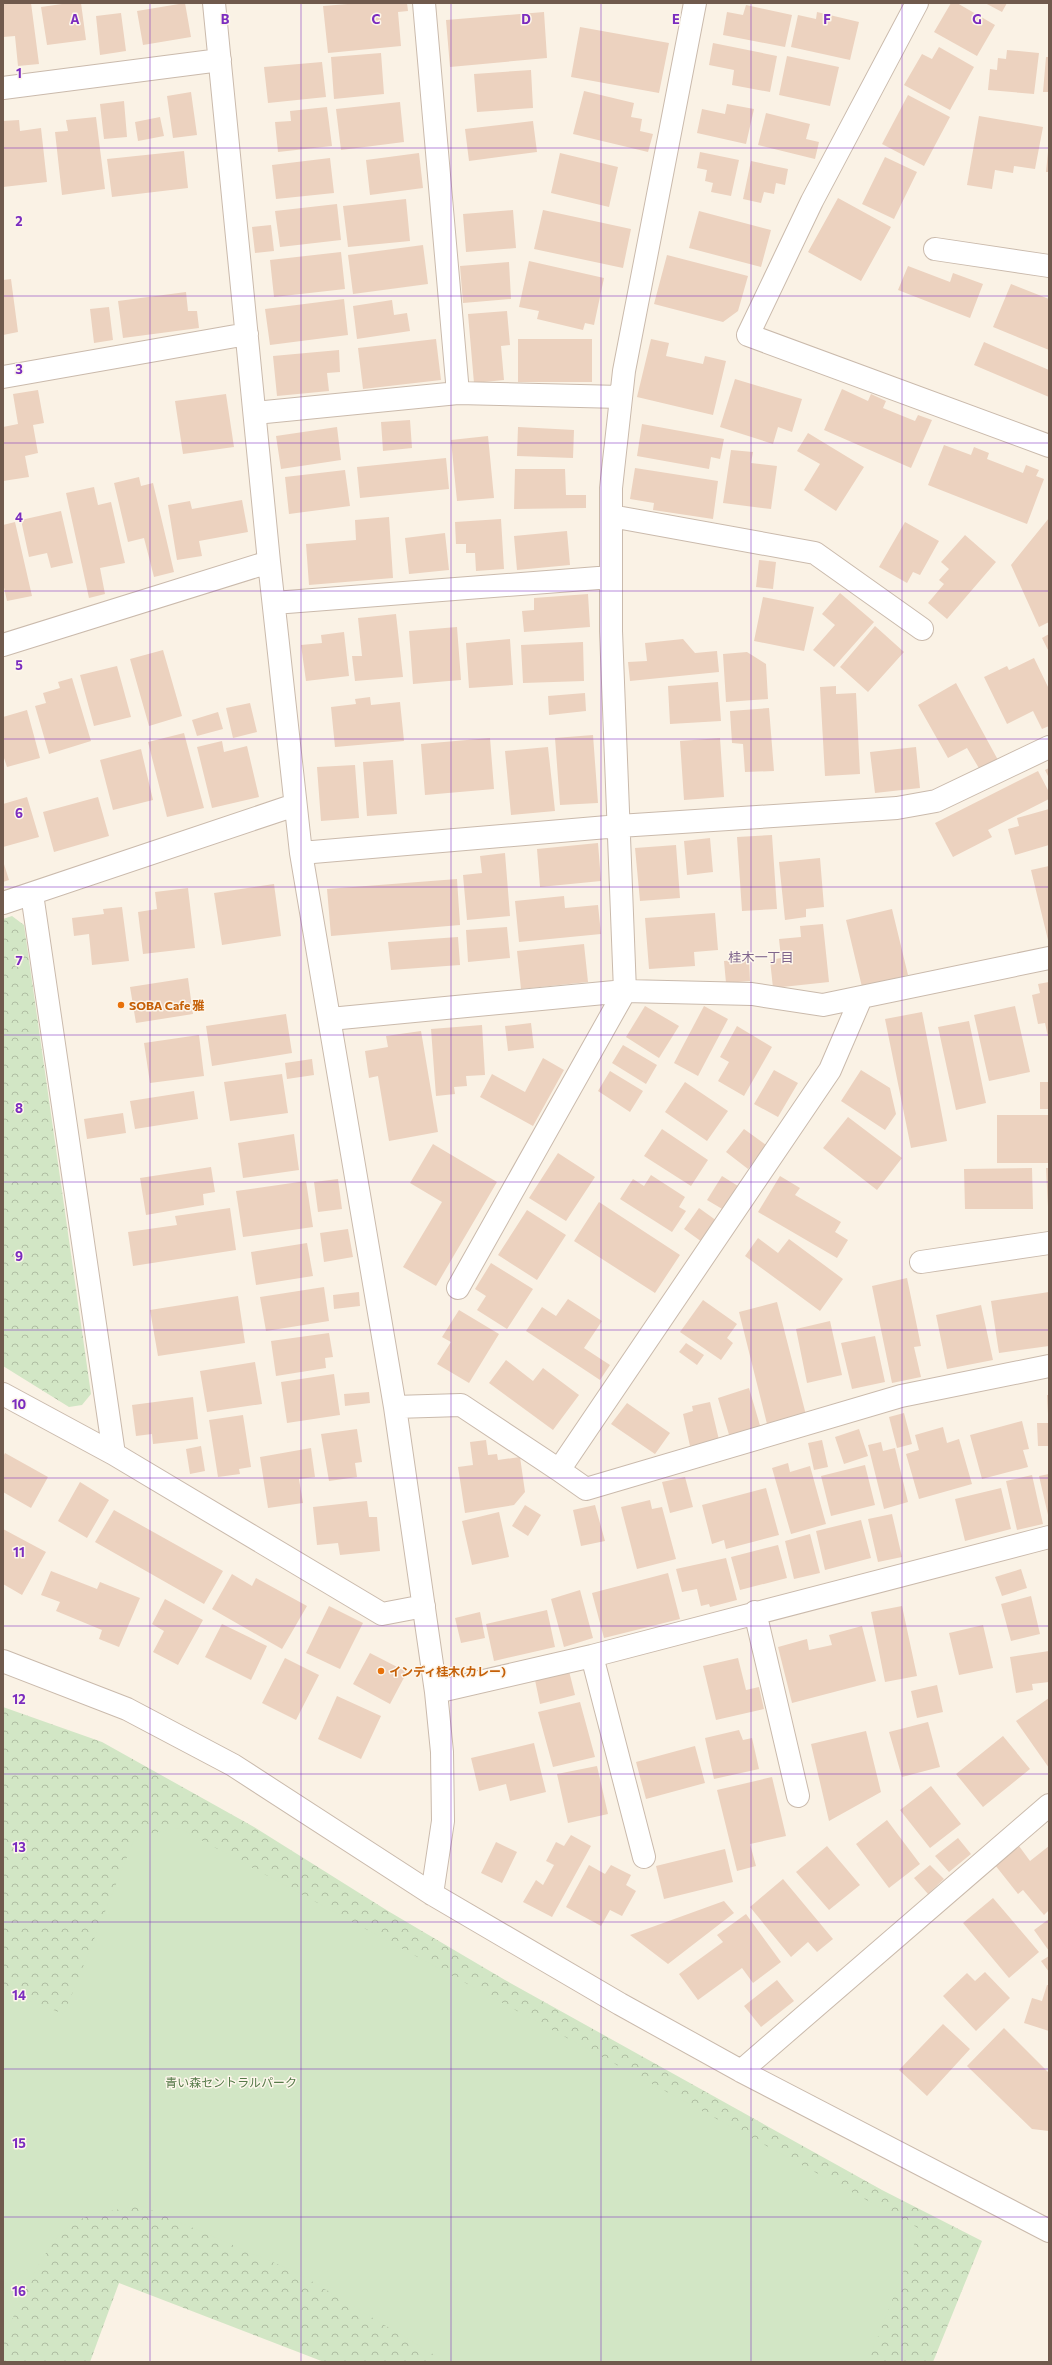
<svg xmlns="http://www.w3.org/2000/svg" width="1052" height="2365" font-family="Commissioner,'Noto Sans JP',sans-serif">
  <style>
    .park { fill: url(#park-crowns) }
    .garden { fill: #d2e6c5 }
    .building { fill: #ecd2bf }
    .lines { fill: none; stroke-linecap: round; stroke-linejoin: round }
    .minor-casing { stroke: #cabaac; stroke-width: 24 }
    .minor { stroke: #fff; stroke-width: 22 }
    .grid { fill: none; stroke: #7b2cbf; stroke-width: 1; stroke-opacity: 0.55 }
    .food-dot { fill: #e8710a; stroke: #fdf6eb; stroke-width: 1.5 }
    .labels { text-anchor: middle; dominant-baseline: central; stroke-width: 3; stroke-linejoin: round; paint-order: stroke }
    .food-label { font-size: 12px; font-weight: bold; fill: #c56008; stroke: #fdf6eb; text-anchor: start }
    .park-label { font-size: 12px; fill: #567a49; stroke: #fdf6eb }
    .neighbourhood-label { font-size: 13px; fill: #7f658c; stroke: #fdf6eb }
    .grid-label { font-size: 13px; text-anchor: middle; font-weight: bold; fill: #7b2cbf; stroke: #fdf6eb; stroke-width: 3; stroke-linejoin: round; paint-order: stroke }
  </style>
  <defs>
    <pattern id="park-crowns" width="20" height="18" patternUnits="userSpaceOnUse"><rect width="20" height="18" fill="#d2e6c5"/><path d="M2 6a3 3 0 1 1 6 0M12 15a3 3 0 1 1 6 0" fill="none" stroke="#afbda2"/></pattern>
  </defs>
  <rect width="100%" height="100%" fill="#faf2e5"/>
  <path class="park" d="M12 916 24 925 91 1394 82 1405 69 1407 3 1366V919Z
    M3 1707 102 1742 254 1827 388 1911 505 1980 882 2190 982 2241 933 2362H324L119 2283 90 2362H3Z"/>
  <path class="garden" d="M179 1828 920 2229 868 2362H446L298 2273 142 2206C123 2208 86 2214 71 2224 43 2245 15 2310 3 2343V1991L64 2014 135 1837Z"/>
  <path class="building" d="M3 3H31L39 64 18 66 15 36 3 37Z
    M69 3H81L86 40 47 45 41 7Z
    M185 3 191 37 143 45 137 11Z
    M360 3H407L408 11 398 12 401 46 328 53 323 6Z
    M951 3H957L995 25 977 56 934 32Z
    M985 3H1007L1002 12Z
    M746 5 792 15 785 47 723 35 727 12 743 15Z
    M544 12 547 58 450 67 446 20Z
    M817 12 859 22 850 60 791 47 798 15 816 19Z
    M121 13 126 51 100 55 96 16Z
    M580 27 669 43 659 93 571 77Z
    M713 43 777 56 770 92 732 85 734 70 709 65Z
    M939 47 974 67 950 110 904 85 922 54 932 59Z
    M1007 50 1039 53 1034 94 988 90 990 69 997 70 998 58 1006 59Z
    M381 53 384 94 334 99 331 57Z
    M787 56 839 67 830 106 779 95Z
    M1046 57H1049V92H1043Z
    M322 62 326 97 268 103 264 67Z
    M531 70 533 108 477 112 474 74Z
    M584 91 634 103 631 117 642 119 640 131 653 134 648 152 573 134Z
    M191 92 197 135 173 138 167 96Z
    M908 95 950 117 924 166 882 144Z
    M124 101 127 137 104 139 100 104Z
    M400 102 404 142 341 150 336 109Z
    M727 104 754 109 746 144 697 133 702 109 725 114Z
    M327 107 332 146 278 152 275 122 291 121 290 111Z
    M766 113 810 124 806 139 819 142 815 159 758 145Z
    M979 116 1043 127 1035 169 1014 166 1013 173 995 170 992 189 967 185Z
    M96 117 105 189 62 195 55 132 68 131 66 120Z
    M160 117 164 136 138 141 135 122Z
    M19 120 20 131 41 128 47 182 3 187V121Z
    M533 121 537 152 469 161 465 129Z
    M184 151 188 188 112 197 107 159Z
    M700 152 739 160 731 196 711 192 713 183 705 181 707 170 697 168Z
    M1048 152H1049V172H1046Z
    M419 153 423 188 370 195 366 160Z
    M560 153 618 167 609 207 551 193Z
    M885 157 917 172 894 219 862 204Z
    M330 158 334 193 276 199 272 165Z
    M751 161 788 169 785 185 776 183 774 194 764 192 761 203 743 199Z
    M838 198 891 227 861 281 808 252Z
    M406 199 410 241 348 247 343 206Z
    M337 204 341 240 280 247 275 211Z
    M513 210 516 248 466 252 463 214Z
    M543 210 631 229 623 268 534 249Z
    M699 211 771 230 761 267 689 248Z
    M271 225 274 251 255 253 252 227Z
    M423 245 428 284 353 294 348 255Z
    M341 252 345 289 274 297 270 260Z
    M667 255 748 276 738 311 723 322 654 304Z
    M529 261 604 278 594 325 585 323 583 330 537 319 539 311 519 307Z
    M509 262 511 299 463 303 460 266Z
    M908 266 950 282 953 273 983 284 970 318 898 290Z
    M11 279 18 332 3 335V280Z
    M1011 284 1049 299V350L993 327Z
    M186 292 188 311H197L199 328 123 338 118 301Z
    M344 299 348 335 270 345 265 309Z
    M392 300 394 315 407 313 410 331 357 339 353 306Z
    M109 307 113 340 94 343 90 309Z
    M507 311 510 345 501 346 504 380 474 383 468 314Z
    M436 339 441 380 363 389 358 348Z
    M518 339H592V382H518Z
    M651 339 669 343 666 356 703 364 705 356 726 361 713 415 637 397Z
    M984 342 1049 370V397L974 365Z
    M339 350 340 372 327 373 329 391 277 396 273 356Z
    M735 379 802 399 792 432 778 427 773 444 720 427Z
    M842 389 868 401 871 394 886 401 883 408 915 421 918 415 932 420 911 468 824 430Z
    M38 390 44 423 33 425 38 453 25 456 29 477 3 481V427L18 424 13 394Z
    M226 394 234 447 183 454 175 401Z
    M410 420 412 448 383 451 381 422Z
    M642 424 724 439 720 459 711 457 709 469 637 456Z
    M337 427 341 460 281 469 276 436Z
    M518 427 574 430 573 458 517 456Z
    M808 433 864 467 836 511 804 490 820 464 797 451Z
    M488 436 494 498 457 501 451 440Z
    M944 445 971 455 974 447 989 453 987 459 1023 473 1026 465 1039 470 1036 476 1044 479 1027 524 928 485Z
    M731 450 753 452 751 463 777 466 771 509 723 503Z
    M446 458 449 489 360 498 357 467Z
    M635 468 718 481 713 519 653 510 654 503 630 499Z
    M515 469H565L566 495H586V508L514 509Z
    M345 470 350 506 289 514 285 477Z
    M139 477 141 486 153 483 174 572 154 577 144 538 128 542 114 483Z
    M94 487 98 505 111 502 125 563 100 568 105 594 89 598 66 493Z
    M242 500 248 532 199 541 202 556 177 560 168 505 190 501 192 509Z
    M61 511 73 563 51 568 47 553 29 557 21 520Z
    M389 517 393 578 309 585 306 544 356 540 355 520Z
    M1049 518V622L1039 627 1011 565Z
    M501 519 504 569 476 571 475 553H466V544H456L455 522Z
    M15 522 32 596 7 601 3 583V525Z
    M905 522 939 541 920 575 913 572 907 583 879 567Z
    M567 531 570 565 517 570 514 536Z
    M445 533 449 570 409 574 405 538Z
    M965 535 996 562 947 619 928 603 944 584 939 580 949 569 941 562Z
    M759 560 776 562 773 589 756 587Z
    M840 593 874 622 834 667 813 650 835 625 822 614Z
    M588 594 590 627 524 632 522 611 534 610V598Z
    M763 597 814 607 804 651 754 641Z
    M396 614 403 677 355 681 352 656H362L358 618Z
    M875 626 904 652 868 692 840 667Z
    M457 627 461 680 413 684 409 631Z
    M344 632 349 676 306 681 301 645 322 643 321 635Z
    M1049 634V652L1042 638Z
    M510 639 513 685 469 688 466 643Z
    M683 639 695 653 717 651 719 672 630 681 628 662 647 661 645 643Z
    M583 642 584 681 523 683 521 645Z
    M163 650 182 716 149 726 130 659Z
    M747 652 766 664 768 699 726 702 723 654Z
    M1034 658 1049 689V726L1042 729 1033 711 1007 724 984 677 1007 666 1009 670Z
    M117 666 131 717 94 726 80 675Z
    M72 678 91 741 49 754 35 706 46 703 43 693 60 688 58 682Z
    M718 682 721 721 670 724 668 686Z
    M956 683 998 760 980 770 967 748 948 758 918 705Z
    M836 686V694L856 693 860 774 825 776 820 687Z
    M585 693 586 711 549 715 548 696Z
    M370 697 371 705 400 702 404 741 335 747 331 707 356 704 355 699Z
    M250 703 257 732 233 738 226 708Z
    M769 708 774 771 745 772 743 744 732 743 730 711Z
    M27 710 40 758 7 767 3 755V717Z
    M218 712 223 729 197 736 192 720Z
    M184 733 204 808 167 817 148 742Z
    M593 735 598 803 560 805 555 738Z
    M490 738 494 789 425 795 421 744Z
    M720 738 724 797 684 800 680 741Z
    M222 741 224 752 247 746 259 797 212 808 197 747Z
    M548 747 555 811 511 815 505 751Z
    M916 747 920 788 875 793 870 752Z
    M141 749 153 800 113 810 100 760Z
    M393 760 397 814 367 816 363 762Z
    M355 765 359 818 321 821 317 767Z
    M1049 768V778L1045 770Z
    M1038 771 1049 792V799L988 830 992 837 953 857 935 823Z
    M27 797 39 837 3 847V804Z
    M98 797 109 836 54 852 43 812Z
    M1049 809V845L1015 855 1008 829 1019 826 1017 818Z
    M772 835 777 909 742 911 737 837Z
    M710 838 713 872 687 875 684 841Z
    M598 843 601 881 540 887 537 849Z
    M676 845 680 898 640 901 635 848Z
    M505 853 510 916 467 920 463 875 482 873 480 856Z
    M820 858 824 907 806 909V917L785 920 779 862Z
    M3 861 9 880 3 882Z
    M1049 866V940H1048L1031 870Z
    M457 879 460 925 331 936 327 889Z
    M274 884 281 936 222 945 214 893Z
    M188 888 195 948 143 954 138 912 157 909 155 892Z
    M564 896 565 908 598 905 601 934 519 942 515 901Z
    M122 907 129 961 92 965 89 934 74 936 72 918 104 914 103 909Z
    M892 909 908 975 862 987 846 920Z
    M715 913 718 950 694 952 695 966 649 969 645 918Z
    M823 924 829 982 773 988 770 960 781 958 779 939 801 937 800 926Z
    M507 927 510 958 468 962 466 930Z
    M458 937 460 965 391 970 388 942Z
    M584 944 588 982 521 989 517 951Z
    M749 959 750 981 726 983 724 961Z
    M188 978 193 1014 136 1023 130 987Z
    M1049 982V1036L1048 1037 1045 1023 1038 1024 1032 995 1040 993 1038 984Z
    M645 1006 679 1026 659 1058 626 1037Z
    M704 1006 728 1019 698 1076 674 1063Z
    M1015 1006 1030 1072 989 1081 974 1015Z
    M922 1012 947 1141 911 1148 885 1019Z
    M286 1014 292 1053 212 1066 206 1026Z
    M969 1021 986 1103 956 1110 938 1027Z
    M531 1023 534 1048 508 1051 505 1026Z
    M482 1025 485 1075 466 1076 467 1086 454 1087 455 1094 436 1096 431 1029Z
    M737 1026 772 1047 744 1096 718 1081 729 1062 720 1057Z
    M421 1031 438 1132 389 1141 378 1076 369 1078 365 1051 388 1047 386 1036Z
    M199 1035 204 1076 150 1083 144 1043Z
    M623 1045 657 1065 646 1084 612 1063Z
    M543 1058 564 1070 533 1126 480 1097 492 1074 525 1092Z
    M312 1059 314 1075 287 1079 285 1063Z
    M774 1070 798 1083 778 1117 754 1104Z
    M861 1070 890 1088 896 1114 885 1130 841 1101Z
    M610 1071 643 1091 630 1112 598 1091Z
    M282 1074 288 1113 230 1121 224 1082Z
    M685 1082 728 1111 707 1141 665 1112Z
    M1040 1082H1049V1109H1040Z
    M194 1091 198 1119 135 1129 130 1101Z
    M123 1113 126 1133 87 1139 84 1119Z
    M997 1115H1048V1163H997Z
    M848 1117 902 1158 877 1190 823 1148Z
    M662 1129 708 1160 691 1186 644 1156Z
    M744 1129 766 1145 748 1169 726 1152Z
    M294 1134 299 1170 243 1178 238 1143Z
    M433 1144 497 1182 436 1286 403 1267 442 1202 410 1183Z
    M558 1153 595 1177 566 1221 529 1198Z
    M211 1167 215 1192 203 1194 204 1205 146 1215 140 1178Z
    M1032 1168 1033 1209H965L964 1169Z
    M1046 1168H1049V1206L1048 1207Z
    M651 1175 685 1197 679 1207 686 1211 672 1232 620 1199 633 1179 644 1186Z
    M722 1176 738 1186 724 1210 707 1200Z
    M780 1176 800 1188 795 1195 841 1222 835 1232 848 1240 837 1258 758 1212Z
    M338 1179 342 1209 318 1212 314 1182Z
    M306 1181 313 1227 243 1237 236 1191Z
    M599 1202 680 1255 655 1293 574 1241Z
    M230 1208 236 1250 133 1266 128 1232 177 1225 175 1216Z
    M699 1208 717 1221 702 1242 684 1229Z
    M527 1210 566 1235 537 1280 498 1255Z
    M348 1229 353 1257 324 1262 320 1233Z
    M758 1238 778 1253 789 1239 843 1279 820 1311 745 1256Z
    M307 1243 313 1276 256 1285 251 1252Z
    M491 1263 533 1289 507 1329 477 1310 486 1296 475 1289Z
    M907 1278 921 1346 914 1347 921 1377 892 1383 872 1286Z
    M324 1287 329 1321 266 1331 260 1297Z
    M359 1292 360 1306 334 1309 333 1295Z
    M1049 1292V1346L999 1353 991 1301Z
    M238 1296 245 1343 158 1356 150 1310Z
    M568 1299 602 1321 584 1348 610 1365 600 1380 526 1331 542 1307 556 1316Z
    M703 1300 737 1324 727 1338 733 1343 721 1360 680 1332Z
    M777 1302 806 1415 767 1424 739 1312Z
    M981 1305 993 1360 947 1369 936 1315Z
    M459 1310 499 1334 469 1383 437 1364 451 1342 442 1337Z
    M830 1321 842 1375 807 1383 796 1329Z
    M329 1333 333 1357 325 1358 326 1368 276 1376 271 1341Z
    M875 1336 885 1382 852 1389 841 1343Z
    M686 1343 704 1355 697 1365 679 1352Z
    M506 1360 533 1381 543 1368 579 1395 553 1430 489 1383Z
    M255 1362 262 1404 207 1412 200 1371Z
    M334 1374 340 1415 287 1423 281 1382Z
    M749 1388 761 1429 730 1438 718 1398Z
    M369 1392 370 1403 345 1406 344 1394Z
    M1047 1395H1049V1414H1048Z
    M193 1397 198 1439 153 1444 152 1434 136 1436 132 1405Z
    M710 1402 719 1440 690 1446 683 1414 693 1411 692 1406Z
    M627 1403 670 1433 655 1454 611 1424Z
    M904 1413 912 1444 897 1448 889 1417Z
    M243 1415 251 1467 239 1469 240 1474 218 1477 209 1420Z
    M1022 1421 1029 1449 1023 1450 1028 1467 982 1479 970 1435Z
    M1037 1423H1049V1446H1038Z
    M943 1427 947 1443 959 1439 972 1484 919 1499 906 1454 919 1450 915 1435Z
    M357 1429 362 1462 355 1463 357 1477 329 1481 321 1434Z
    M859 1429 868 1456 844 1464 835 1437Z
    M486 1440 488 1455 497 1454 498 1460 520 1457 525 1492 514 1505 465 1513 458 1467 473 1465 470 1442Z
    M822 1440 828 1467 814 1470 808 1443Z
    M881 1442 883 1451 895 1448 908 1502 884 1509 868 1445Z
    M201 1446 205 1471 190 1474 186 1449Z
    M311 1448 315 1477 299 1479 303 1503 268 1508 260 1457Z
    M5 1453 48 1477 31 1508 3 1492V1457Z
    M788 1463 790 1472 810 1466 826 1524 791 1534 772 1468Z
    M865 1465 875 1505 831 1516 821 1476Z
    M1049 1474V1515H1048L1039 1476Z
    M1032 1475 1043 1524 1017 1530 1006 1481Z
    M685 1477 693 1507 670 1513 662 1482Z
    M80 1482 109 1500 87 1538 58 1521Z
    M766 1488 779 1535 726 1549 724 1540 712 1544 702 1505Z
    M1001 1488 1011 1529 965 1541 955 1499Z
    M650 1500 652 1509 662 1507 676 1559 637 1569 621 1507Z
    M367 1501 369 1517H377L380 1551 340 1555 338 1543 317 1545 313 1507Z
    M525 1505 541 1515 528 1536 512 1526Z
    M595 1505 605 1541 581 1546 573 1510Z
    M114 1510 223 1571 204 1604 95 1542Z
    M499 1512 509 1557 472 1565 462 1521Z
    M892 1514 902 1557 878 1562 868 1519Z
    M861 1520 871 1558 825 1570 816 1531Z
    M3 1529 46 1552 22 1595 3 1584Z
    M810 1534 820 1573 794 1579 785 1541Z
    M778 1545 787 1578 740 1590 731 1557Z
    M726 1558 737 1600 710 1607 709 1604 701 1606 697 1589 682 1592 676 1569Z
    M1021 1569 1027 1588 1002 1596 995 1577Z
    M51 1571 97 1589 100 1582 140 1598 119 1647 99 1639 102 1630 56 1611 60 1602 41 1595Z
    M668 1573 680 1619 604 1638 592 1593Z
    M232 1574 252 1586 256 1578 307 1606 282 1649 212 1609Z
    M580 1590 593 1638 564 1647 551 1599Z
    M1031 1596 1040 1634 1011 1641 1001 1604Z
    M165 1599 203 1620 178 1665 153 1652 164 1631 152 1624Z
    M329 1606 363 1623 340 1669 306 1653Z
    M902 1606 917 1676 885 1682 871 1612Z
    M547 1610 555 1647 494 1661 486 1624Z
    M480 1612 485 1638 461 1643 455 1618Z
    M222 1624 267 1646 251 1680 205 1657Z
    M983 1625 993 1668 959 1675 949 1633Z
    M862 1626 876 1681 792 1703 778 1647 807 1639 809 1650 832 1645 829 1635Z
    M1049 1651V1682L1032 1684 1033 1690 1016 1693 1010 1657Z
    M370 1653 407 1672 390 1704 353 1684Z
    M285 1658 319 1675 296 1720 262 1703Z
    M738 1658 746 1690 759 1687 764 1709 716 1720 703 1666Z
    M569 1671 575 1695 540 1704 535 1680Z
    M937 1685 943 1712 917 1718 911 1691Z
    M337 1696 381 1716 361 1759 318 1739Z
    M1049 1698V1768L1016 1721Z
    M580 1702 595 1757 553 1767 538 1712Z
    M928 1722 940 1767 902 1777 889 1732Z
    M739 1730 743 1740 752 1738 759 1769 714 1779 705 1738Z
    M866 1731 881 1792 829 1821 811 1744Z
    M1003 1736 1030 1769 983 1807 956 1774Z
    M534 1743 546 1792 510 1801 506 1784 479 1791 471 1758Z
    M695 1746 705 1783 646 1799 636 1762Z
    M597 1766 608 1814 568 1823 557 1774Z
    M772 1777 786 1836 750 1844 756 1866 737 1871 717 1790Z
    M931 1786 961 1824 930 1848 900 1810Z
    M887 1820 920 1864 889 1888 856 1844Z
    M571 1835 591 1846 552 1917 523 1902 536 1880 543 1885 554 1865 546 1861 556 1842 564 1846Z
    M958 1838 971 1854 949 1872 935 1856Z
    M496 1842 517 1852 502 1883 481 1873Z
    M827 1846 860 1885 829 1910 796 1872Z
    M1019 1846 1030 1861 1049 1846V1910L1044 1915 1023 1890 1018 1894 995 1865Z
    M725 1849 733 1882 664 1899 656 1866Z
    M589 1865 605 1874 611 1865 631 1875 626 1885 636 1891 622 1916 610 1910 601 1926 566 1907Z
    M930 1865 944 1879 928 1894 914 1878Z
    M783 1879 833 1939 817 1952 808 1942 791 1957 750 1907Z
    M993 1898 1039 1952 1009 1978 963 1923Z
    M724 1901 734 1913 668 1964 630 1935Z
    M746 1914 781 1962 753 1983 742 1968 698 2000 679 1974 723 1942 717 1935Z
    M1049 1919V1951L1034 1930Z
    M1049 1956V1972L1041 1961Z
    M985 1972 1010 1998 976 2031 943 1996 967 1973 975 1981Z
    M777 1980 794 2001 761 2027 744 2006Z
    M1047 1985H1049V2031L1024 2023 1032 1998 1042 2001Z
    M943 2024 970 2049 927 2096 899 2070Z
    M1004 2028 1049 2073V2131L1032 2129 967 2066Z"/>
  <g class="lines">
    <g class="minor-casing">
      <path id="minor" d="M214 3 269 562 301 853 395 1407 436 1692 442 1752 443 1821 432 1894
        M424 3 458 393
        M917 3 812 201 748 335 1049 446
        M3 88 220 60
        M935 249 1049 266
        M3 377 247 334
        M255 413 458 393 621 397
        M611 516 815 553 922 629
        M274 603 611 577
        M3 645 269 562
        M301 853 619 826 897 808 936 801 1049 747
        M32 894 114 1454
        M3 903 295 805
        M330 1019 625 991 752 994 823 1005 1049 958
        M921 1262 1049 1243
        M458 1288 625 991 611 631V488L624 371 695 3
        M3 1394 114 1454 382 1614 424 1606
        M395 1407 461 1405 559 1470 830 1070 861 998
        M559 1470 586 1489 901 1396 1049 1366
        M755 1612 798 1796
        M592 1656 644 1857
        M3 1661 127 1709 233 1765 432 1894 620 2004 741 2071 1049 2231
        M436 1692 592 1656 1049 1537
        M741 2071 1049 1805"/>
    </g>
    <use href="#minor" class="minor"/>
  </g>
  <path class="grid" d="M150 3V2362M301 3V2362M451 3V2362M601 3V2362M751 3V2362M902 3V2362M3 148H1049M3 296H1049M3 443H1049M3 591H1049M3 739H1049M3 887H1049M3 1035H1049M3 1182H1049M3 1330H1049M3 1478H1049M3 1626H1049M3 1774H1049M3 1922H1049M3 2069H1049M3 2217H1049"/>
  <g class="food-dot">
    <circle cx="121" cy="1005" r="4"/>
    <circle cx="381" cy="1671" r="4"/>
  </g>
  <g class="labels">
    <g class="food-label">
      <text x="129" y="1005">SOBA Cafe 雅</text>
      <text x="389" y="1671">インディ桂木(カレー)</text>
    </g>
    <g class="park-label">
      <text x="231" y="2082">青い森セントラルパーク</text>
    </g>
    <g class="neighbourhood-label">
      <text x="761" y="957">桂木一丁目</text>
    </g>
  </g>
  <g class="grid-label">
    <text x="75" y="24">A</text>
    <text x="225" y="24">B</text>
    <text x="376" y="24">C</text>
    <text x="526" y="24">D</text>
    <text x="676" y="24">E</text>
    <text x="827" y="24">F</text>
    <text x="977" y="24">G</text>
    <text x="19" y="78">1</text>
    <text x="19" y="226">2</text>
    <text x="19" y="374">3</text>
    <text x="19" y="522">4</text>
    <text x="19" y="670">5</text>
    <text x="19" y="818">6</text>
    <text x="19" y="965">7</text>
    <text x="19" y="1113">8</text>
    <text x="19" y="1261">9</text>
    <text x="19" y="1409">10</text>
    <text x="19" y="1557">11</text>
    <text x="19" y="1704">12</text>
    <text x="19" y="1852">13</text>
    <text x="19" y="2000">14</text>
    <text x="19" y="2148">15</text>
    <text x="19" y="2296">16</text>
  </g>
  <rect width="1052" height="2365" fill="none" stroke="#705a4d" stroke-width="8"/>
</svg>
